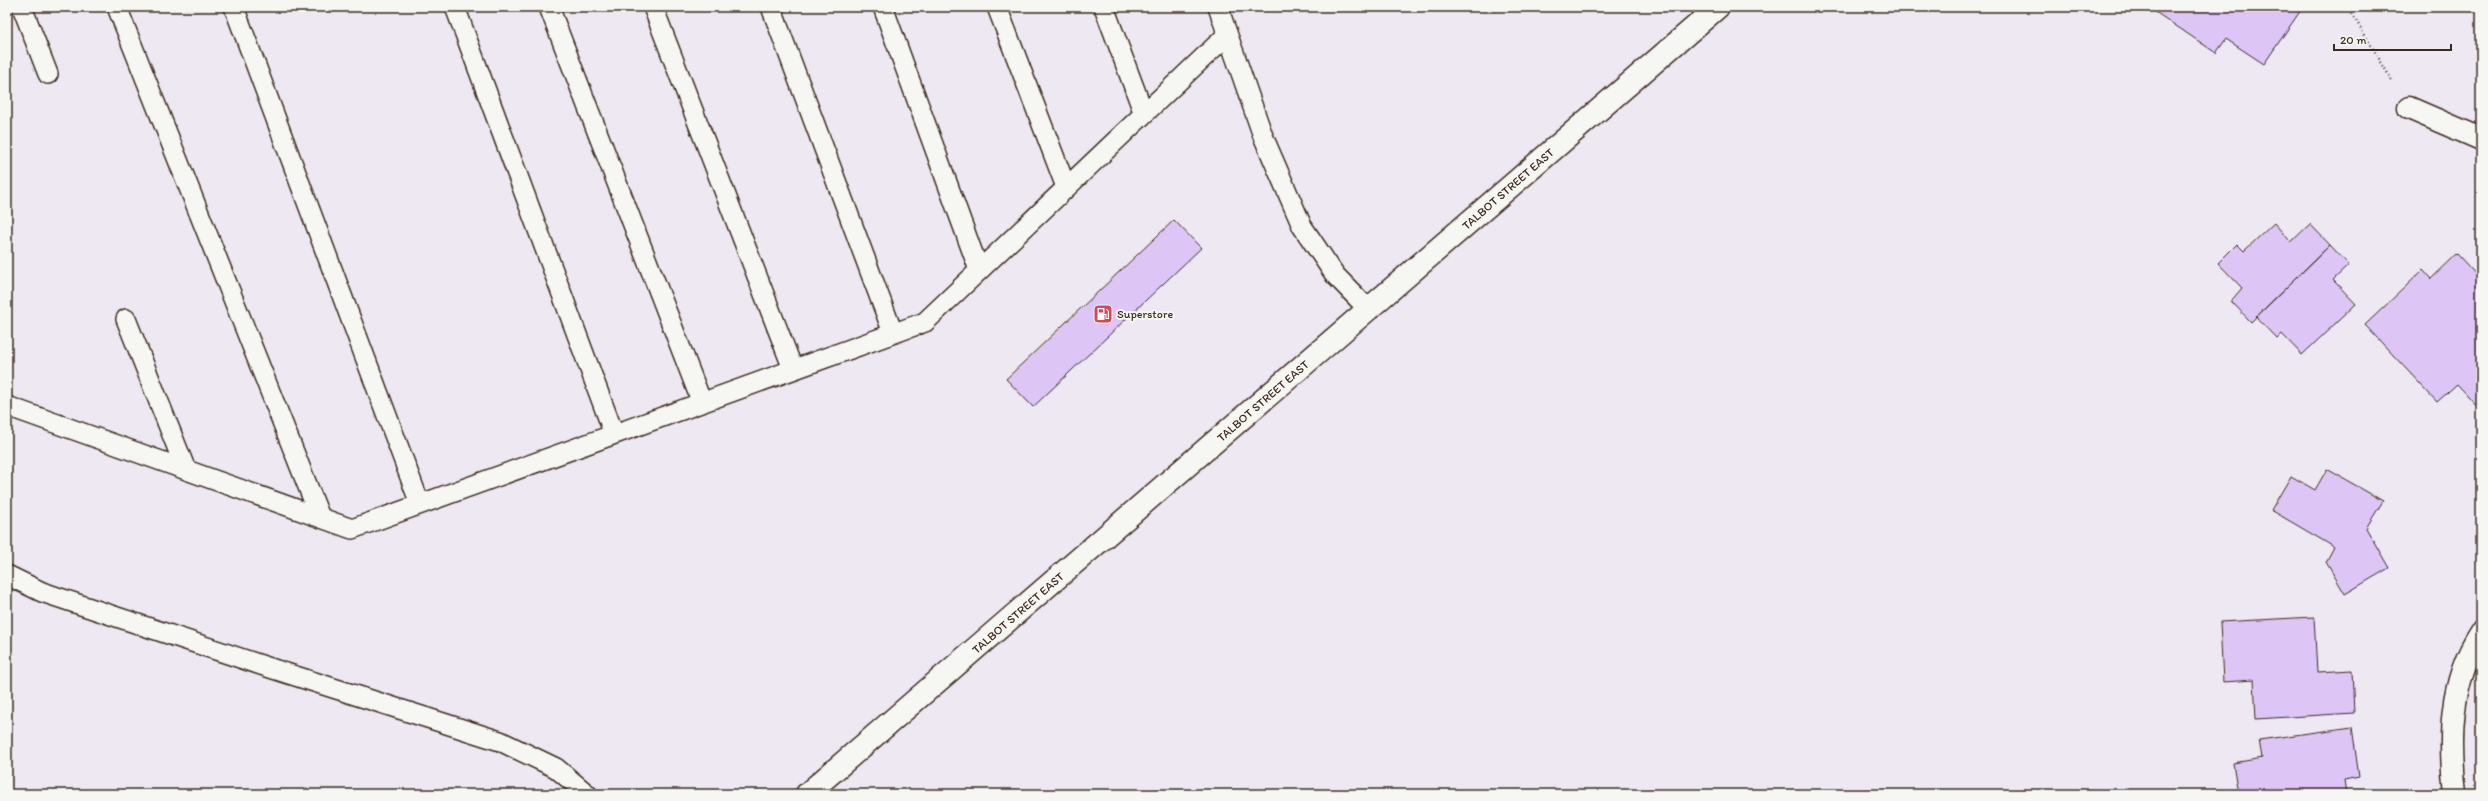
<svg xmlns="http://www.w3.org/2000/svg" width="2488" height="801" font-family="Itim,sans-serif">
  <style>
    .building { fill: #ddc6f6; stroke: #3b2a1e }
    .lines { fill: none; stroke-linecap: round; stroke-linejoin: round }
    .lane-casing { stroke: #3b2a1e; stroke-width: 22 }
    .street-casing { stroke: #3b2a1e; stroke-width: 25 }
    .secondary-casing { stroke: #3b2a1e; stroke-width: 25 }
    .path { stroke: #3b2a1e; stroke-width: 2.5; stroke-dasharray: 1 3; stroke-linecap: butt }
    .lane { stroke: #f6f6f2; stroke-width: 19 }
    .street { stroke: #f6f6f2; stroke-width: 22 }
    .secondary { stroke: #f6f6f2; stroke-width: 22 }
    .labels { text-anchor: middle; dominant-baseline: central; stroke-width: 4; stroke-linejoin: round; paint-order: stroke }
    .street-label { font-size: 12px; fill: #3b2a1e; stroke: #f6f6f2 }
    .poi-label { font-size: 12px; fill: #3b2a1e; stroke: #f6f6f2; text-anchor: start }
  </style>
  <rect width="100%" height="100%" fill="#eee8f3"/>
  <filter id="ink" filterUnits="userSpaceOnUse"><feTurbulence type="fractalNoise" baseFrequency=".025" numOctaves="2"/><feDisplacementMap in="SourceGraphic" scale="8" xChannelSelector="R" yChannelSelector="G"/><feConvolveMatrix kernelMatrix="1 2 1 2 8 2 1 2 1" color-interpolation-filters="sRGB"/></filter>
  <g filter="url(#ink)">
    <path class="building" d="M2148 7H2303L2264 64 2226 39 2216 53Z
      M1174 220 1201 248 1033 407 1006 379Z
      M2274 223 2291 242 2310 224 2330 245 2251 322 2231 301 2242 288 2218 263 2237 244 2244 251Z
      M2330 245 2349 265 2333 280 2356 304 2302 355 2282 334 2277 339 2256 317Z
      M2457 254 2481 280V410L2457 384 2437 402 2365 325 2423 270 2431 279Z
      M2327 469 2383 501 2366 528 2389 568 2345 594 2326 562 2334 547 2271 510 2291 476 2315 490Z
      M2314 617 2317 672 2352 670 2354 713 2256 719 2254 680 2223 682 2220 622Z
      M2352 727 2359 777 2344 780 2346 794H2238L2233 763 2262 758 2259 740Z"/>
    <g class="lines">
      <g class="lane-casing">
        <path id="lane" d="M22 7 48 74
          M117 7 320 517
          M234 7 420 504
          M455 7 614 434
          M549 7 702 403
          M653 7 793 369
          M771 7 893 333
          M883 7 979 270
          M997 7 1066 187
          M1104 7 1144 114
          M1218 7 1263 136 1302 226 1335 275 1369 310
          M126 319 186 470
          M7 406 352 529 925 322 1227 35
          M7 575 42 592 264 666 500 741 556 768 587 794"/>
      </g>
      <g class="street-casing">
        <path id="street" d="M2409 108 2481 139
          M2455 794C2449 738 2449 682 2481 633"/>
      </g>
      <g class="secondary-casing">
        <path id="secondary" d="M807 794 1718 7"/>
      </g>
      <path class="path" d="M2348 7 2393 82"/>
      <use href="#lane" class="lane"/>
      <use href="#street" class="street"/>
      <use href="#secondary" class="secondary"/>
    </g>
  </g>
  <defs>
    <g id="fuel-square" transform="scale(1)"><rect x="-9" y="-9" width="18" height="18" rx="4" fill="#d1495b" stroke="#f6f6f2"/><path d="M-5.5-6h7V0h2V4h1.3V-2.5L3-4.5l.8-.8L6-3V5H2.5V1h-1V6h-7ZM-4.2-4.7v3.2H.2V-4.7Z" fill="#fff"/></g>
  </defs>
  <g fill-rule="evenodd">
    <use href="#fuel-square" x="1103" y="314"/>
  </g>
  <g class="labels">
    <g class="street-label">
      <text transform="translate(1508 189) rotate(-41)">TALBOT STREET EAST</text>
      <text transform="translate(1263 401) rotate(-41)">TALBOT STREET EAST</text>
      <text transform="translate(1018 613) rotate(-41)">TALBOT STREET EAST</text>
    </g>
    <g class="poi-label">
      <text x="1117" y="314">Superstore</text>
    </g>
  </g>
  <rect width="2488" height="801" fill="none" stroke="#f6f6f2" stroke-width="24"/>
  <rect x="12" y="12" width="2464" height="777" fill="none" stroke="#3b2a1e" stroke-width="1.5" filter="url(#ink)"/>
  <path d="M2334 44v6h117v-6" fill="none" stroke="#3b2a1e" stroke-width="2"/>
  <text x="2340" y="44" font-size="12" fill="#3b2a1e" stroke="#f6f6f2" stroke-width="3" paint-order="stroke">20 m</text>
</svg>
